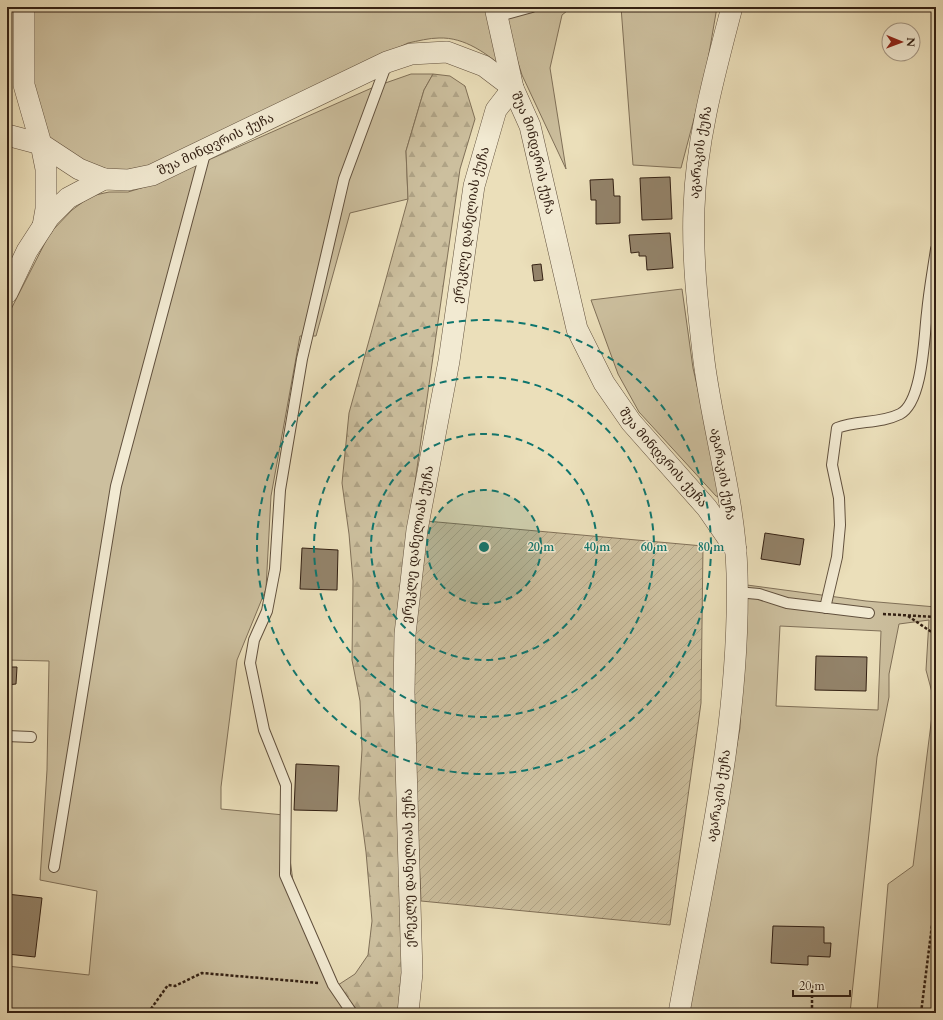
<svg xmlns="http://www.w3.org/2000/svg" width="943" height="1020" font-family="Cardo,'Noto Serif Georgian',serif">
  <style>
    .grass { fill: #ccbf9e; stroke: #807058; fill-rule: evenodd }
    .forest { fill: url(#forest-firs); stroke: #807058 }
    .garden { fill: url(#garden-furrows); stroke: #807058 }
    .building { fill: #93836a; stroke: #332013 }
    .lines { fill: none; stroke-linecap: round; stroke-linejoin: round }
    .lane-casing { stroke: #61503d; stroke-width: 12 }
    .street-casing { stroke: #61503d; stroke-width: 22 }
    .path { stroke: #332013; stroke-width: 2.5; stroke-dasharray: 3 2; stroke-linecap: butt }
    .lane { stroke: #f2ead2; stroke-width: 10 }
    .street { stroke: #f2ead2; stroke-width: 21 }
    .ring { fill: none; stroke: #0f766e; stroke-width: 2; stroke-dasharray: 7 5 }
    .labels { text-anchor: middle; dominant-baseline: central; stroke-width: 3; stroke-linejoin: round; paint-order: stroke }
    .street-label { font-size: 13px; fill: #332013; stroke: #f2ead2 }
    .centre { fill: #0f766e; stroke: #f2ead2; stroke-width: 2 }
    .ring-label { font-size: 12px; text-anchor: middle; font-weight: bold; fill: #0f766e; stroke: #f2ead2; stroke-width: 3; stroke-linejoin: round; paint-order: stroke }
  </style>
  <defs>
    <pattern id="forest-firs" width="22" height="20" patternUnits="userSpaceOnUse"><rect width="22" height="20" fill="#ccbf9e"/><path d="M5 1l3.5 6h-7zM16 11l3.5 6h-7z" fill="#b0a487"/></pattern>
    <pattern id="garden-furrows" width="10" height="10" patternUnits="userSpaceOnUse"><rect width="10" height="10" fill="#ccbf9e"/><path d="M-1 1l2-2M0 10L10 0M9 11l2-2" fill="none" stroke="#b0a487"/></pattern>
  </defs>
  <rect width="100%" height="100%" fill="#ebdfba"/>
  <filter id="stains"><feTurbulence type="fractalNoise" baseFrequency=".005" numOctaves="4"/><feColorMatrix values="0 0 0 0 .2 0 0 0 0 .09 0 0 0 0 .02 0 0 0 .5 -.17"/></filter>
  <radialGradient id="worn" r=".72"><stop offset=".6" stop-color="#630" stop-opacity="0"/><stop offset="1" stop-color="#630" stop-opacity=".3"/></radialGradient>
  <path class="grass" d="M31 7H484L505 69C487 54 465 37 439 38 429 38 418 41 408 43L157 164 116 172 94 165 64 151 44 132 35 112Z
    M500 7H572L562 15 550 68 566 169 522 75Z
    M621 7H717L705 77 681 168 633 165Z
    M411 74H433L424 90 406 151 408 199 350 213 316 336H300L271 496 266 589 237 660 221 787V809L284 815 295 896 338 985 359 1013H7V966L89 975 97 891 40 880 47 770 49 661 7 660V317L50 233 72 210 91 196 109 192H128L154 184 374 87Z
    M682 289 693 368 723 499 716 496 639 412 618 374 591 300Z
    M747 585 866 601 936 607V1013H877L888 884 913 866 934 700 926 670 929 620 899 624 889 674V697L877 757 850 1013H688L740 728ZM780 626 881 631 878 710 776 706Z"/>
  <path class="forest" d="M433 74 450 76 465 86 475 119 460 169 409 524 403 967 399 1013H359L338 985 355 974 368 955 372 921 366 852 359 799 362 749 360 701 352 660 353 581 349 534 342 483 349 413 408 199 406 151 424 90Z"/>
  <path class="garden" d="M426 521 703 546 701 703 670 925 421 901C416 777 403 643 426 521Z"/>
  <path class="building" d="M670 177 672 219 642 220 640 178Z
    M613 179 614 196H620V223L596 224V200H591L590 180Z
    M670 233 673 268 647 270 646 256H639V252L631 253 629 235Z
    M541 264 543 280 534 281 532 265Z
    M765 533 804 539 800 565 761 559Z
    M302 548 338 550 337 590 300 589Z
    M816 656 867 657 866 691 815 690Z
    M7 667H17L16 684 7 685Z
    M296 764 339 766 337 811 294 810Z
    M7 894 42 898 35 957 7 954Z
    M773 926 824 927V943H831L830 957 808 956V965L771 963Z"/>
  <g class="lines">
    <g class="lane-casing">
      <path id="lane" d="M499 16 532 7
        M737 592 759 594 787 603 869 613
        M825 608 837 557 840 525 839 498 832 465 837 428C857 420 880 424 900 414 923 402 924 336 927 313 929 291 933 270 936 249
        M7 736 31 737
        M54 867 116 486 206 150
        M352 1013 333 985 285 875 286 785 264 730 250 663 254 640 267 611 275 569 280 490 302 359 344 179 387 63"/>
    </g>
    <g class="street-casing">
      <g id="street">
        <path d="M24 7V85L41 144 46 169V209L43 226"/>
        <path d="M7 135 41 144 79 169 104 179"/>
        <path id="s1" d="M7 293 27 251 49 217 68 198 104 179 128 180 152 175 387 62 411 54 447 52 484 66 513 88 530 126 577 329 604 383 631 422 707 508 736 550"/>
        <path id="s2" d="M408 1013 412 973 404 692 405 634 417 530 449 361 474 186 496 110 513 88 495 7"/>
        <path id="s3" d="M679 1013C705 868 741 721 737 573 735 501 713 431 704 361 698 310 692 259 694 208 696 140 715 72 732 7"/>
      </g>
    </g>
    <path class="path" d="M883 614 936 617
      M908 616 936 635
      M148 1013 168 985 175 986 202 973 318 983
      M812 1013V984
      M921 1013 936 893"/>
    <use href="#lane" class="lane"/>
    <use href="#street" class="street"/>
  </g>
  <circle cx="484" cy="547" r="57" fill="#0f766e" fill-opacity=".12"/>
  <g class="ring">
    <circle cx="484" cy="547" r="57"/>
    <circle cx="484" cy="547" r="113"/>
    <circle cx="484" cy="547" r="170"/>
    <circle cx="484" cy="547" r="227"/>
  </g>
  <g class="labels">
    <g class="street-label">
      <text stroke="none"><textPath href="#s1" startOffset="274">შუა მინდვრის ქუჩა</textPath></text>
      <text stroke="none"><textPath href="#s3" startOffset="869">აგარაკის ქუჩა</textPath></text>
      <text stroke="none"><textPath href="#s1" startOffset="670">შუა მინდვრის ქუჩა</textPath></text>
      <text stroke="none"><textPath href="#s2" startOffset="794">ერეკლე დანელიას ქუჩა</textPath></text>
      <text stroke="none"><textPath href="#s1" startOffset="1007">შუა მინდვრის ქუჩა</textPath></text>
      <text transform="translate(723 474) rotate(80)">აგარაკის ქუჩა</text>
      <text stroke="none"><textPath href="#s2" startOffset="470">ერეკლე დანელიას ქუჩა</textPath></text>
      <text stroke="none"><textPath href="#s3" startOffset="221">აგარაკის ქუჩა</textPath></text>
      <text transform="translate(409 868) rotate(-91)">ერეკლე დანელიას ქუჩა</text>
    </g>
  </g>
  <circle cx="484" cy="547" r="6" class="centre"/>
  <g class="ring-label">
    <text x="541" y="551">20 m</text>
    <text x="597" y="551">40 m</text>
    <text x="654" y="551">60 m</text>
    <text x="711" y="551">80 m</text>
  </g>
  <rect width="943" height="1020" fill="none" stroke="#ebdfba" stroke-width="24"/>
  <rect x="8" y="8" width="927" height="1004" fill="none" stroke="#332013" stroke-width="2"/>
  <rect x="12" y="12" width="919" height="996" fill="none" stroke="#332013"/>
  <g transform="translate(901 42) rotate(91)"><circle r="19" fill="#f2ead2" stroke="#a69986"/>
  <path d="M0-3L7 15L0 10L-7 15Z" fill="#8f2418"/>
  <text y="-6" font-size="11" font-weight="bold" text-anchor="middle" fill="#332013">N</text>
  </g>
  <path d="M793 990v6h57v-6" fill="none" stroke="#332013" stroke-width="2"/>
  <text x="799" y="990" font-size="12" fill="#332013" stroke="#f2ead2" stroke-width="3" paint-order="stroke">20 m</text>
  <rect width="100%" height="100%" filter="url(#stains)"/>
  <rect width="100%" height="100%" fill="url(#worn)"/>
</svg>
